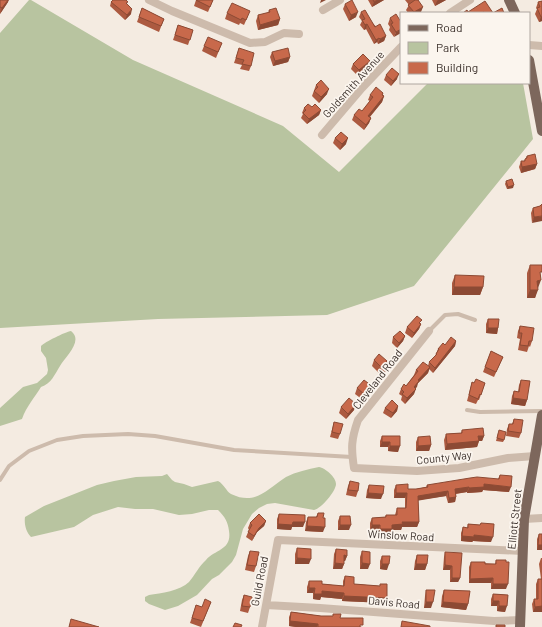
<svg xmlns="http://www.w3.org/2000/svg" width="542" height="627" font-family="Barlow,sans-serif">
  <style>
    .green { fill: #b8c4a0 }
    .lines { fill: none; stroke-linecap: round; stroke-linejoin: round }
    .lane { stroke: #cdbbac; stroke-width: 4 }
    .street { stroke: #cdbbac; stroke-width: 8 }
    .primary { stroke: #7d675c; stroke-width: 10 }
    .wall { fill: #ac5a40 }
    .shaded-wall { fill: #8c4a34 }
    .building { fill: #c8694b; stroke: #8c4a34 }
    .labels { text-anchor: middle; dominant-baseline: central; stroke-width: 3.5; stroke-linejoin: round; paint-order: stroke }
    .street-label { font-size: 11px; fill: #3b302b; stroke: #fbf5ee }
  </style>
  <rect width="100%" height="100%" fill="#f4ebe1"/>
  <path class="green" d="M29 0H31L133 60 283 126 339 172 428 83H523L533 139 414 286 327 315 158 319 0 328V33Z
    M71 331C84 341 65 357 60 366 55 374 51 384 41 387 35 397 26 407 22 419L0 426V408L23 387 37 383 47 374 48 370 46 358 41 351V346C45 342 65 332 71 331Z
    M319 467C325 468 336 477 336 484 336 491 321 509 314 510L275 503 267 504 259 508 252 514 243 529 236 555 232 562 219 575 212 579 197 595 178 606 165 610 149 604 145 601V597L149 595C161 593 180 591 189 582 195 575 199 566 206 560 216 549 232 550 229 531 228 522 225 517 218 510H209L192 514 179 515 153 509H135L118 507 93 515 74 527 31 537C26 532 24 524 25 517L44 506 97 485 114 481 136 477 162 476 167 474 172 480 175 482 184 484 192 487 218 481C224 484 226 491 231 494 256 506 267 489 286 477 296 472 308 469 319 467Z"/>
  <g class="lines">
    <path class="lane" d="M429 331 445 315 458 314 475 320
      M467 410 480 412 542 411
      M0 480 9 466 29 451 57 440 83 436 128 434 155 436 234 450 352 457"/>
    <path class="street" d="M149 0 172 11 250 43 265 42 284 33 299 34
      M323 10 340 0
      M450 13 470 0
      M529 45 542 46
      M322 135 362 88 401 47
      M429 331 358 420C351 440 351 448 354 468L417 471 459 468 508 458 535 456
      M524 519 542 518
      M266 605 320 608 494 621 520 620
      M262 627 278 540 523 551"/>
    <path class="primary" d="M509 0 515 13
      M529 60 542 131
      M520 627 524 519 542 415"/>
  </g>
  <path class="wall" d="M0 0 8 2 0 14Z
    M196 0H213L208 12 194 6Z
    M368 0H384L372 7Z
    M405 0H419L418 1 421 12 419 13H408L406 10 409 5Z
    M432 0H446L435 6Z
    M542 1V21L539 22 535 14 537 9 536 8 538 2Z
    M111 2 127 4 131 14 125 20 110 6Z
    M345 4 356 17 349 21 343 9Z
    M142 8 164 19 159 32 137 22Z
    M269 10 280 19 278 25 258 30 256 21 258 15 268 13Z
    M361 12 386 36 384 41 378 44 377 42 374 44 366 29 364 30 360 25 362 21 359 17Z
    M227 13 248 16 244 25 240 23 239 25 225 19Z
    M390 18 401 22 394 37 389 30 390 27 388 24Z
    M178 25 193 30 188 45 173 40Z
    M222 43 216 58 202 51 204 46Z
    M239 48 251 66 249 71 240 69 242 65 234 63Z
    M272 52 290 57 288 62 273 66 270 57Z
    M353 64 368 66 358 76 351 69Z
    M386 75 397 79 391 86 384 80Z
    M316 85 327 94 319 103 312 96Z
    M383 93V95L384 96 382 102 370 117 371 118 369 123 364 130 352 120 354 115 362 111 370 101 368 100 370 95Z
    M312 107 321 110 319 115 307 124 301 118 303 114 302 113 304 108Z
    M335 138 346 144 340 150 333 143Z
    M527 156 537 164 535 169 521 173 519 167 521 161H524Z
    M506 181 513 188 507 189 505 184Z
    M540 206 532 223 531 213 533 208Z
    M530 265 540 278 535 298H527V273Z
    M455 275 483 287 480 295H452V283Z
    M488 319 498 328 497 334 486 333V324Z
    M420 323 421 324 419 329 412 338 405 333 407 327Z
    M520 326 532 341 530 347 529 346 527 352 518 350 520 339 517 338 518 331Z
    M405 336 403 341 397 348 392 343 393 337Z
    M456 341 455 346 433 373 429 369 428 373 418 383 415 388 414 394 405 404 401 400 402 396 399 394 401 389 406 386 414 375 416 370 428 366 429 362 435 356 438 349 445 345Z
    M491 351 503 357 494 377 483 372Z
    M374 360 387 370 382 376 372 366Z
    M521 380 527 400 525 406 511 404 512 396 514 391 518 392 519 385Z
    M472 382 474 383H485L479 400H478L476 404 467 401Z
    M372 386 370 391 363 400 355 394 357 388Z
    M398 406 397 411 391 418 383 413 385 408Z
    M341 407 354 410 346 419 339 413Z
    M514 419 521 433 519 438 506 436 507 429 509 424H512Z
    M334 422 340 434 338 439 330 437Z
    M462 430 484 436 482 441H479L477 447 445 450 444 440 446 434 461 433Z
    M498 433 504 440 503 442 496 441Z
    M382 436H400L398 452 388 451V447H380V441Z
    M418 437 431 445 429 451H416V442Z
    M500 475 509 492 483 490 482 492 467 493V492L456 494V497L455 502 448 503 446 496 418 500 419 522 417 527H402L401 530H391L390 534H378V530H370V523L372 518 385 517 386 515H395L397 508H405V498H394V490L396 485 408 489H416L426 487 427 485 498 479Z
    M350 481 358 491 356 497 346 495 348 486Z
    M369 485 381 499 366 498 367 490Z
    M318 513 323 532 305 531 306 522 308 517H316Z
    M279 514 303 527H292L291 530 277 529V519Z
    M340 516 349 530H338V521Z
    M266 521 264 526 257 532 252 541 246 537 249 530 248 528 250 523Z
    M481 523 491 542 473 541 472 542 461 541V533L463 527 467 528 468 524 480 525Z
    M539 534H542V550H537V539Z
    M297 548 309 564H295V554Z
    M336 549 347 556 345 561H344V564L342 569H333L334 554Z
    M250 551 256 566 254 572 245 570 248 556Z
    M362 551 368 569H360V557Z
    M445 552 460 578 458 582H450V570H443L444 557Z
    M417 555 427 564 425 570H414L415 561Z
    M382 556 387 570 380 569V561Z
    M541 558H542V612H533L532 604 534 599H536V584L538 579H541L539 564Z
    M496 560 506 589H491V583H469V567L471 562 495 564Z
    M345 576 354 584 380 586V584L385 603 342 601V599L321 597 320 600 313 599V593H307V587L309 581 322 584 343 586V581Z
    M426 590 431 608H424L425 596Z
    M444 590 468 604 466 610 441 607 442 596Z
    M493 594 508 595 505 612 497 611V606H491V599Z
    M244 595 250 607 248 613 240 611 242 600Z
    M211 602 201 627 190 623 196 605 202 607Z
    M291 612 321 616H333V614L340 618 362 627H296L289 626V617Z"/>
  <path class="shaded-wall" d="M8 0H9L8 2 0 14 2 8Z
    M321 0H326L320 3Z
    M378 0H384L372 7 374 2Z
    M438 0H446L435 6 437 1Z
    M423 7 421 12 419 13H413L414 12Z
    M132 9 131 14 125 20 127 15Z
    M358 12 356 17 349 21 351 15Z
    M541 17H542V21L539 22Z
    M280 19 278 25 258 30 260 25Z
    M367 24 366 29 364 30 365 25Z
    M401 29V33L394 37 396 32Z
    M386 36 384 41 378 44 380 39Z
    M379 38 377 42 374 44 376 40Z
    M290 57 288 62 273 66 275 61Z
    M370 61 368 66 358 76 359 70Z
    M399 74 397 79 391 86 393 81Z
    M329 89 327 94 319 103 321 97Z
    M384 96 382 102 366 121 368 116Z
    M321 110 319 115 307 124 309 119Z
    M371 118 369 123 364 130 366 125Z
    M348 138 346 144 340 150 342 144Z
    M537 164 535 169 521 173 522 167Z
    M514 185 513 188 507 189 508 187Z
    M542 216V221L532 223 534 217Z
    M541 280 538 288 537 281Z
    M454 287H483L480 295H452Z
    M530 290H538L535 298H527Z
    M421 324 419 329 412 338 414 333Z
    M488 328H498L497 334 486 333Z
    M405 336 403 341 397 348 399 343Z
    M456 341 455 346 433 373 435 368Z
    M389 364 387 370 382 376 384 370Z
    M430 367 428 373 418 383 417 387 412 392 414 387 418 380Z
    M372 386 370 391 363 400 365 395Z
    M416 389 414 394 405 404 407 398Z
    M513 398 527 400 525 406 511 404Z
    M356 404 354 410 346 419 348 414Z
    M398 406 397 411 391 418 393 413Z
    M478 436H484L482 441H479L477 447 445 450 447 444Z
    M382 442H390L388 447H380Z
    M431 445 429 451H416L418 446Z
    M390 446H400L398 452 388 451Z
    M484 484 511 487 509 492 483 490 482 492 467 493 469 488Z
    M469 487 467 492 453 494 455 489Z
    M448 491 446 496 416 501 418 496Z
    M368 493 383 494 381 499 366 498Z
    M396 493H407L405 498H394Z
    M456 497 455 502 448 503 449 498Z
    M266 521 264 526 257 532 252 541 254 536 259 528Z
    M293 522H305L303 527H292L291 530 277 529 278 524Z
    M402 522H419L417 527H402L401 530H391L390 534H378L380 529Z
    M340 525H351L349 530H338Z
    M372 525H380L378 530H370Z
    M307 526 325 527 323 532 305 531Z
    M474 535 493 537 491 542 473 541 472 542 461 541 462 536Z
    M538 545H542V550H537Z
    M344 555 347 556 345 561H342Z
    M297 558 311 559 309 564H295Z
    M335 563 344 564 342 569H333Z
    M362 563 370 564 368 569H360Z
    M382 564H389L387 570 380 569Z
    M416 564H427L425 570H414Z
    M445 565 452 566 450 570H443Z
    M452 578H460L458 582H450Z
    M493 578 491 583H469L470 579Z
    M493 584H508L506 589H491Z
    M309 588H315L313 593H307Z
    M322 591 344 593 342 599 321 597 320 600 313 599 314 594Z
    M344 596 387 598 385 603 342 601Z
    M493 601H499L497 606H491Z
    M426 602H433L431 608H424Z
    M443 602 468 604 466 610 441 607Z
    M499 606H507L505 612 497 611Z
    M542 606V612H533L535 607Z
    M290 621 318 624 317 627H296L289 626Z"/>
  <path class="building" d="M0 0H8L2 8 0 7Z
    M113 0H126L128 2 126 3 132 9 127 15 111 2Z
    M196 0H213L210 7Z
    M352 0 358 12 351 15 345 4Z
    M373 0H378L374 2Z
    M415 0H418L423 7 414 12 408 5Z
    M485 1 493 13 502 8 504 13H484V12L482 13H463L467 10 468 12Z
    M542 1V17H541L537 8 540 7 538 2Z
    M232 3 250 11 246 20 242 18 241 20 227 13Z
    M142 8 164 19 161 26 139 17Z
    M276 8 280 19 260 25 258 15 270 12 269 10Z
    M365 10 375 27 380 24 386 36 380 39 379 38 376 40 367 24 365 25 362 20 365 19 361 12Z
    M396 14 401 22V29L396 32 391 24 393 23 390 18Z
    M178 25 193 30 190 40 175 35Z
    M208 37 222 43 218 52 204 46Z
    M239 48 254 53 251 66 242 64 244 60 236 58Z
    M288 48 290 57 275 61 272 52Z
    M363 54 370 61 359 70 353 64Z
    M392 68 399 74 393 81 386 75Z
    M321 80 329 89 321 97 314 91 318 87 316 85Z
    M376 87 383 93 382 95 384 96 368 116 371 118 366 125 354 115 359 109 362 111 373 97 370 95Z
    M308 104 312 107 315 104 321 110 309 119 303 113 306 110 304 108Z
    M341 132 348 138 342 144 335 138Z
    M535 154 537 164 522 167 521 161H525V159L527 158V156Z
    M512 179 514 185 508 187 506 181Z
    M542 204V216L534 217 533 208 540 206Z
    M530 265H542V272H540L541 280 537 281 538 290H530Z
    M455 275 484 276 483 287H454Z
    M417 316 422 320 419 323 421 324 414 333 407 327Z
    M488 319H499L498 328H488Z
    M520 326 534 328 532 341H529L528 346 520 345 522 333H519Z
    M400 331 405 336 399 343 393 337Z
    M451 337 456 341 435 368 429 362 437 354H436L439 349H438L443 343 445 345Z
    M491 351 503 357 496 372 485 367Z
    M379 354 387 361 386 362 389 364 384 370 374 360Z
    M423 362 430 367 418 380 419 381 414 387 416 389 407 398 402 394 404 392 401 389 404 384 406 386 418 371 416 370Z
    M476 379 485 383 481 395 480 394 478 399 469 395 472 382 474 383Z
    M364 380 372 386 365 395 357 388Z
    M521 380 530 381 527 400 513 398 514 391 519 392Z
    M349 398 356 404 348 414 341 407Z
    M392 400 398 406 393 413 385 408Z
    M514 419 523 420 521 433 508 431 509 424H513Z
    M334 422 343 424 340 434 332 432Z
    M483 428 484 436H478L479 441 447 444 446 434 462 433V430Z
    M499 430 506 432 504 440 497 438Z
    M382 436H400V446H390V442H382Z
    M430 436 431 445 418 446V437Z
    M500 475 512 476 511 487 484 484V487L469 488V487L455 489 456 497 449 498 448 491 418 496 419 522H402L403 524 392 525V529H380V525H372V518L386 517V515H397V508H406L407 493H396V485L408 484V489H416L428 487 427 485 470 478 477 477 499 479Z
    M350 481 359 483 358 491 348 490Z
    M369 485 384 486 383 494 368 493Z
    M318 513H324L323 518H325V527L307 526 308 517H317Z
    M259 514 266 521 259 528 254 536 248 532 252 525 250 523Z
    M279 514 305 515V522H293L292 525 278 524Z
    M340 516H350L351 525H340Z
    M481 523 494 524 493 537 474 535V537L462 536 463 527 468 528V524L480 525Z
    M539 534H542V545H538Z
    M297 548 311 549V559L297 558Z
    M336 549 347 550V556L344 555V564L335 563Z
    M250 551 259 552 256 566 247 565Z
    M362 551 370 552V564L362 563Z
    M445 552 462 553 460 578H452V566L445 565Z
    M417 555H428L427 564H416Z
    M382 556H390L389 564H382Z
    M496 560H506V562H509L508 584H493V578L470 579 471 562H485V564H496Z
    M345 576 354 577V584L380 586V584H387V598L344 596V593L322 591V594H314L315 588H309V581H322V584L344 586Z
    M538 579H542V606L535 607 534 599H538Z
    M426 590H435L433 602H426Z
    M444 590 470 591 468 604 443 602Z
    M493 594 508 595 507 606H499V601H493Z
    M244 595 252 597 250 607 242 606Z
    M205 599 211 602 203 621 192 618 196 605 202 607Z
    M291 612 321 616H333V614H341L340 618H363V625H360V627H318V624L290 621Z
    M71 619 99 627H69Z
    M402 621 430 626V627H401Z
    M235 623 242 625 241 627H233Z
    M496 625H505V627H496Z"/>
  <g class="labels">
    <g class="street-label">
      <text transform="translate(353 84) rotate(-48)">Goldsmith Avenue</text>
      <text transform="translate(377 379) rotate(-52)">Cleveland Road</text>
      <text transform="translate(444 457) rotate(-6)">County Way</text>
      <text transform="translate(514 519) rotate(-84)">Elliott Street</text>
      <text transform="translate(401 535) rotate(3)">Winslow Road</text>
      <text transform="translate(259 581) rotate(-79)">Guild Road</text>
      <text transform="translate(394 602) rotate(5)">Davis Road</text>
    </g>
  </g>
  <rect x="400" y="12" width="130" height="72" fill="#fbf5ee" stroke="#aea6a0"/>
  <rect x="408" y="25" width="20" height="6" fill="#7d675c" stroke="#aea6a0"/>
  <text x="436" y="32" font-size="12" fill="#3b302b">Road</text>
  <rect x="408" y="42" width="20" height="12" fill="#b8c4a0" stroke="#aea6a0"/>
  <text x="436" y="52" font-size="12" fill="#3b302b">Park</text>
  <rect x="408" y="62" width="20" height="12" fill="#c8694b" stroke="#aea6a0"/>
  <text x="436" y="72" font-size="12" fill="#3b302b">Building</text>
</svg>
